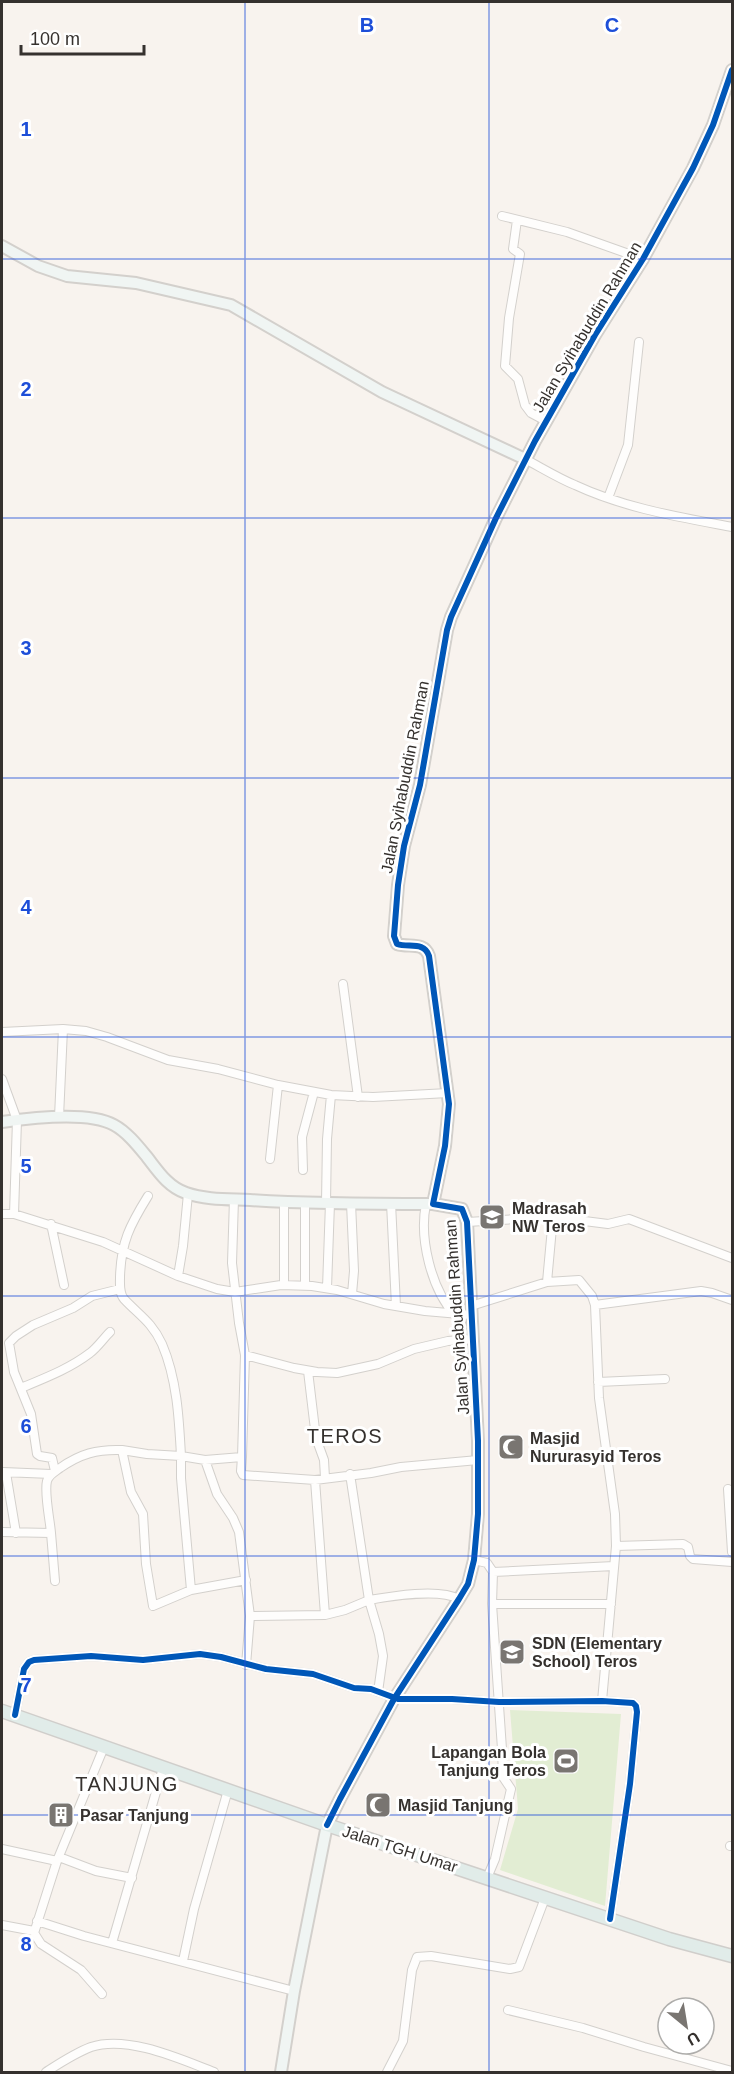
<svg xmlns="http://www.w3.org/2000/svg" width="734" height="2074" font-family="Helvetica,sans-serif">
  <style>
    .green { fill: #e2edd3 }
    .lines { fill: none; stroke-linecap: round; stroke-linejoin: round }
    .street-casing { stroke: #d3d0cc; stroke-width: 10 }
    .secondary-casing { stroke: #d3d0cc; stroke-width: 14 }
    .primary-casing { stroke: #d0cecb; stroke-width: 15 }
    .street { stroke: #fefdfc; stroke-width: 8 }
    .secondary { stroke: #f0f5f3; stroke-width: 10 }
    .primary { stroke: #e1ece9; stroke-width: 12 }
    .cycleway-casing { stroke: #fff; stroke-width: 10 }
    .cycleway { stroke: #0057b8; stroke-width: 6 }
    .grid { fill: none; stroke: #1d4ed8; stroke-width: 1.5; stroke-opacity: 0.55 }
    .labels { text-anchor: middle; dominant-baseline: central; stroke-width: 6; stroke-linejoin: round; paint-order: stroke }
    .street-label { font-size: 16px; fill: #35312e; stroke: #fff }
    .poi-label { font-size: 16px; font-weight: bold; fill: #35312e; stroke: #fff; text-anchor: start }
    .quarter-label { font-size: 20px; letter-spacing: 1.5px; fill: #35312e; stroke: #fff }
    .grid-label { font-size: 20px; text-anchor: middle; font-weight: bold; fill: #1d4ed8; stroke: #fff; stroke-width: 6; stroke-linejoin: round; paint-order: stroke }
  </style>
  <rect width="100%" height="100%" fill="#f8f3ee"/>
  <path class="green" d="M510 1710 621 1714 605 1906 500 1870 518 1809Z"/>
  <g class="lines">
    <g class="street-casing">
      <path id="street" d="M502 216 567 232 643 259
        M517 220 513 249 520 254 509 318 505 366 518 379 525 405 531 413 546 421
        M525 459C542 468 558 478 575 485 624 508 679 517 732 527
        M608 498 628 445 639 342
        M343 984 358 1097
        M2 1032 63 1029 86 1031 107 1037 168 1060 218 1069 278 1085 331 1095 373 1097 448 1093
        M2 1079 17 1120 14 1214 103 1242 178 1276 217 1289 235 1292 281 1285 312 1286 337 1290 384 1304 425 1311 471 1315
        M59 1117 63 1029
        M270 1159 278 1085
        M303 1170 302 1137 314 1092
        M148 1196C130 1225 121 1242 120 1277 120 1284 119 1293 124 1299 139 1315 152 1322 162 1344 177 1379 179 1418 181 1456L205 1460 242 1457 241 1471 243 1475 315 1480 371 1473 401 1467 478 1460
        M234 1199 232 1263 239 1323 245 1355 242 1457
        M305 1203V1285
        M326 1203 327 1139 331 1095
        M351 1203 354 1271 352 1294
        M391 1203 396 1306
        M426 1204C419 1238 431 1289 455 1315
        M2 1214H14
        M553 1217 547 1282 579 1280 592 1296 595 1305 599 1398 615 1514 616 1546 602 1701
        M467 1222 553 1217 608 1224 629 1219 732 1258
        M51 1224 64 1285
        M178 1276 183 1246 188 1194
        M284 1285V1203
        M327 1288 330 1203
        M595 1305 701 1291 712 1293 732 1300
        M471 1306 547 1282
        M245 1355 294 1368 317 1372 337 1373 378 1364 414 1349 448 1341 473 1339
        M308 1371 316 1438 324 1460 325 1478
        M598 1382 665 1379
        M21 1388C45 1378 69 1369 90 1353 97 1348 103 1339 110 1332
        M122 1450 147 1454 181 1456V1478L191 1590
        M205 1460 217 1494 233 1518 239 1532 250 1616 246 1665
        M55 1471 52 1458 40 1456 37 1454 31 1414 14 1372 9 1343 16 1336 33 1325 73 1308 92 1296 120 1289
        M3 1472 51 1474
        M6 1473 16 1533
        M350 1474 369 1600C392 1596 439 1588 459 1599
        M315 1480 325 1615
        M728 1489 732 1552
        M2 1532 51 1533C50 1520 44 1493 47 1481 49 1474 55 1472 60 1468 80 1454 97 1449 122 1450L131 1492 143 1514 146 1564 153 1606 191 1590 246 1580
        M51 1533 55 1581
        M616 1546 683 1544 688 1547 690 1556 693 1559 732 1562
        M474 1560 487 1563 493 1572 492 1604 502 1749 503 1777 511 1789 495 1859 487 1878
        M493 1572 614 1566
        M492 1604H611
        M250 1616 325 1615 345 1610 369 1600 379 1634 383 1656 378 1692
        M15 1715 24 1669 29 1662 34 1660 91 1656 143 1660 200 1654 221 1657 266 1669 313 1674 354 1688 371 1689 398 1699H452L499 1702 602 1701 633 1703 636 1706 637 1712 630 1784 610 1919
        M730 1846H732
        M2 1849 57 1861
        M59 1857 96 1871 132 1878
        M37 1921 84 1936 294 1991
        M2 1925 34 1931
        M112 1943 163 1768
        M183 1961 194 1909 228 1790
        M102 1994 81 1970 41 1944 34 1933 57 1861 104 1747
        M508 2010 583 2028 644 2047 732 2071
        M46 2072C60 2063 75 2053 91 2047 128 2035 180 2059 214 2072
        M387 2072 403 2041 412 1970 417 1957 431 1956 510 1969 519 1967 545 1898"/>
    </g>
    <g class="secondary-casing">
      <path id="secondary" d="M2 246 38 266 67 276 136 283 231 305 382 392 525 459
        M2 1122C30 1118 89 1111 114 1125 127 1132 138 1146 147 1157 158 1171 168 1187 186 1193 206 1200 229 1199 250 1200 311 1204 372 1204 433 1204
        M281 2072 294 1991 327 1825 340 1799 394 1699 459 1599 468 1584 474 1560 478 1514V1441L467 1222 462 1209 433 1204 445 1146 449 1104 429 956C424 941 409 948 397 944L394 936 398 885 404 846 420 785 447 630 451 617 496 518 535 441 595 335 643 259 693 168 713 125 732 70"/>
    </g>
    <g class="primary-casing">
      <path id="primary" d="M2 1711 327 1825 669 1939 732 1956"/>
    </g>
    <use href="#street" class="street"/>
    <use href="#secondary" class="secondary"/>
    <use href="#primary" class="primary"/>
    <g class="cycleway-casing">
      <path id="cycleway" d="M15 1715 24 1669 29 1662 34 1660 91 1656 143 1660 200 1654 221 1657 266 1669 313 1674 354 1688 371 1689 398 1699H452L499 1702 602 1701 633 1703 636 1706 637 1712 630 1784 610 1919
        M327 1825 340 1799 394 1699 459 1599 468 1584 474 1560 478 1514V1441L467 1222 462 1209 433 1204 445 1146 449 1104 429 956C424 941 409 948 397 944L394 936 398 885 404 846 420 785 447 630 451 617 496 518 535 441 595 335 643 259 693 168 713 125 732 70"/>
    </g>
    <use href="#cycleway" class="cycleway"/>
  </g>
  <path class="grid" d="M245 2V2072M489 2V2072M2 259H732M2 518H732M2 778H732M2 1037H732M2 1296H732M2 1556H732M2 1815H732"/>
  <defs>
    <g id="school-square" transform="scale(1.35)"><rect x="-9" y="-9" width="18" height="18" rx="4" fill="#797571" stroke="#fff"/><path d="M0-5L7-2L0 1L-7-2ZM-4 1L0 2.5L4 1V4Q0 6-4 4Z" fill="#fff"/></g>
    <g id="mosque-square" transform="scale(1.35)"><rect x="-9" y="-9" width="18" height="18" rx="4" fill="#797571" stroke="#fff"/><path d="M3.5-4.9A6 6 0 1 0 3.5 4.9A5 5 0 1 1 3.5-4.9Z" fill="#fff"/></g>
    <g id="stadium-square" transform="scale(1.35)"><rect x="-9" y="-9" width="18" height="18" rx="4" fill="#797571" stroke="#fff"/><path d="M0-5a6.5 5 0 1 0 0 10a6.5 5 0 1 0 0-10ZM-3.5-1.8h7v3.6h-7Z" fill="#fff"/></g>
    <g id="building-square" transform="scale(1.35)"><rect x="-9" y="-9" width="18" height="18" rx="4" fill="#797571" stroke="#fff"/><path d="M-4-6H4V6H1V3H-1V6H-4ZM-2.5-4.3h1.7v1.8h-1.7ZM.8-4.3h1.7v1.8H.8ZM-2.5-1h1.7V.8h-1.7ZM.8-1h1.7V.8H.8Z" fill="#fff"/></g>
  </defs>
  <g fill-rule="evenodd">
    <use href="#school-square" x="492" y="1217"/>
    <use href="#mosque-square" x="511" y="1447"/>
    <use href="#school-square" x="512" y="1652"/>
    <use href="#stadium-square" x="566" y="1761"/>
    <use href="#mosque-square" x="378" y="1805"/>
    <use href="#building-square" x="61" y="1815"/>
  </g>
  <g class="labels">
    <g class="street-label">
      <text transform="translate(587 327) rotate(-59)">Jalan Syihabuddin Rahman</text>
      <text transform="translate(405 777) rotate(-79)">Jalan Syihabuddin Rahman</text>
      <text transform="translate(457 1317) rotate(-94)">Jalan Syihabuddin Rahman</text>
      <text transform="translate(400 1849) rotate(18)">Jalan TGH Umar</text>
    </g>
    <g class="poi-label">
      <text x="512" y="1208">Madrasah<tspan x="512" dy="18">NW Teros</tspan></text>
      <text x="530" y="1438">Masjid<tspan x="530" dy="18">Nururasyid Teros</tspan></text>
      <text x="532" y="1643">SDN (Elementary<tspan x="532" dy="18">School) Teros</tspan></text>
      <text x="546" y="1752" text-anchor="end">Lapangan Bola<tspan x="546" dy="18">Tanjung Teros</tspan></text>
      <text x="398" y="1805">Masjid Tanjung</text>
      <text x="80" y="1815">Pasar Tanjung</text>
    </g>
    <g class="quarter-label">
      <text x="345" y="1436">TEROS</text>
      <text x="127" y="1784">TANJUNG</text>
    </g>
  </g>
  <g class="grid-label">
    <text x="367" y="32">B</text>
    <text x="612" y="32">C</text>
    <text x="26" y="136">1</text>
    <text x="26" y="396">2</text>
    <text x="26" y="655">3</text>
    <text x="26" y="914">4</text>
    <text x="26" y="1173">5</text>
    <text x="26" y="1433">6</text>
    <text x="26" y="1692">7</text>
    <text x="26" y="1951">8</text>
  </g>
  <rect width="734" height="2074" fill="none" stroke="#35312e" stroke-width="6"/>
  <g transform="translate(686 2026) rotate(150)"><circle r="28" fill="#ffffff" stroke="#aeadab" stroke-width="1.5"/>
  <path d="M0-4.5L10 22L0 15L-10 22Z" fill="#797571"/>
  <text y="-9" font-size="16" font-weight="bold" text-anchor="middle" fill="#35312e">U</text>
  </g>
  <path d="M21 45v9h123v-9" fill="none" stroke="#35312e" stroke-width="3"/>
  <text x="30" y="45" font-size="18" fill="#35312e" stroke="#ffffff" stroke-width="4.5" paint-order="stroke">100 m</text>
</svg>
